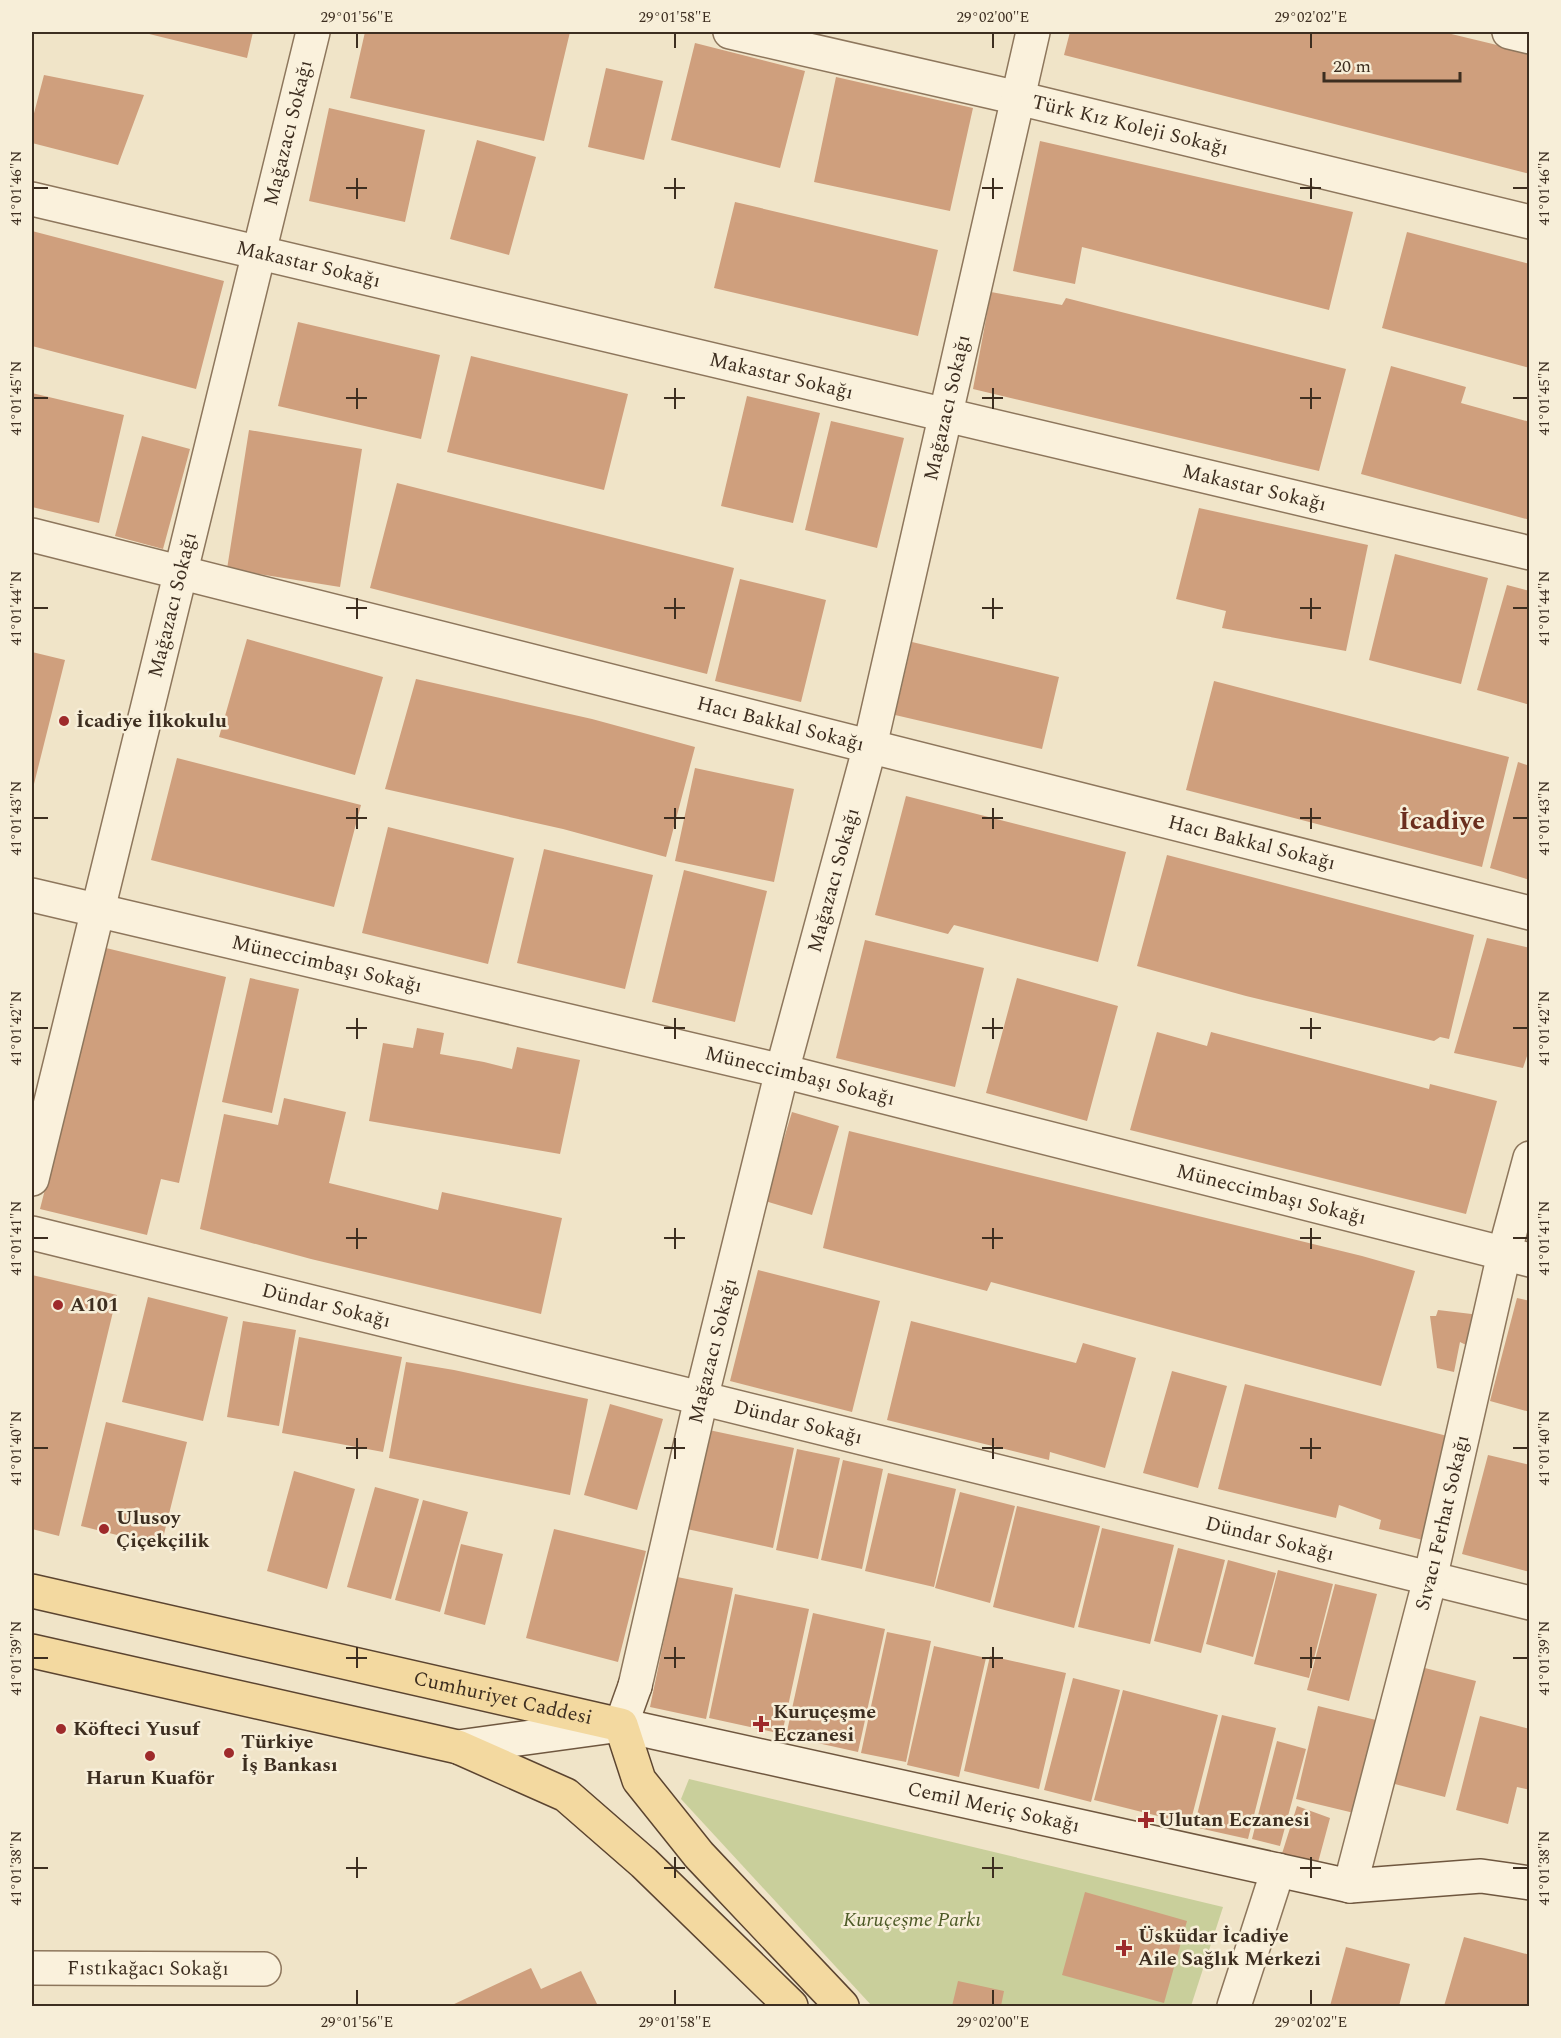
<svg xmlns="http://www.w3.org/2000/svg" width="1561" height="2038" font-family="Spectral,serif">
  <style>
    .green { fill: #c9cf9b }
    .building { fill: #cf9f7d }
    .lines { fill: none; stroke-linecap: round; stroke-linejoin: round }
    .street-casing { stroke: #8d765c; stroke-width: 36 }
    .secondary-casing { stroke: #6f573f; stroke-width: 36 }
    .primary-casing { stroke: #5b4430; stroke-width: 36 }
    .street { stroke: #faf1dc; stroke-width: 33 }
    .secondary { stroke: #faf1dc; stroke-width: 33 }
    .primary { stroke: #f3d9a0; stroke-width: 33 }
    .ticks { fill: none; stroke: #3d2e20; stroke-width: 2 }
    .poi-dot { fill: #9e2a2b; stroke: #f7eed8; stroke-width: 2 }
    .labels { text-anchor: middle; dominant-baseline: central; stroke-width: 5; stroke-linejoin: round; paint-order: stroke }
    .street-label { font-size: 20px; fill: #3d2e20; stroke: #f7eed8 }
    .poi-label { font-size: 20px; font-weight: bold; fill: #3d2e20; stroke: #f7eed8; text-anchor: start }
    .park-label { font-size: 20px; font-style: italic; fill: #4d5a26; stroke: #f7eed8 }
    .district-label { font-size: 26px; font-weight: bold; fill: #6b2e1e; stroke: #f7eed8 }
    .neatline { fill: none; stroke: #3d2e20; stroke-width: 2 }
    .ticks-label { font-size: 15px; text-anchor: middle; fill: #3d2e20 }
  </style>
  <rect width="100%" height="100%" fill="#f0e4c8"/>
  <path class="green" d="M689 1779 1223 1907 1191 2006H872L681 1799Z"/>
  <path class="building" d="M141 32H253L247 58Z
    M365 32H570L544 141 350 98Z
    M1070 32H1443L1530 53V174L1064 55Z
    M695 43 805 71 780 168 671 140Z
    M606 68 663 81 644 160 588 147Z
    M44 75 144 95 118 165 32 143V121Z
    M836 77 973 108 950 211 814 182Z
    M329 108 425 130 405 222 309 201Z
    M477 140 536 157 509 255 450 239Z
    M1040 141 1353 212 1329 310 1082 247 1075 284 1013 271Z
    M735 202 938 250 918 336 714 288Z
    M32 231 224 281 196 389 32 346Z
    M1407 232 1530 264V368L1382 328Z
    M991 292 1062 305 1066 298 1346 369 1319 471 973 389Z
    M298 322 440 355 421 439 278 406Z
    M471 356 628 394 604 490 447 452Z
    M1391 366 1466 387 1461 403 1530 422V520L1361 474Z
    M32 393 124 415 99 523 32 507Z
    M747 396 820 413 793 523 721 506Z
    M831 421 904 438 877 548 805 530Z
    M249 430 362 449 340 587 227 569Z
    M142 436 190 449 163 549 115 536Z
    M397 483 734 568 707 674 370 588Z
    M1199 508 1368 545 1346 651 1222 628 1226 611 1176 599Z
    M1395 554 1488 578 1461 684 1369 660Z
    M740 579 826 600 801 702 715 681Z
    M1507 585 1530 591V705L1477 690Z
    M247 639 383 677 355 775 219 737Z
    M912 642 1059 677 1042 749 895 715Z
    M32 652 65 660 32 792Z
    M416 679 592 719 695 747 666 857 563 829 385 789Z
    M1214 681 1509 757 1482 867 1186 790Z
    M177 758 361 805 334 907 151 860Z
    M1518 762 1530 766V880L1490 868Z
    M695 768 794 789 774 882 675 861Z
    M906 796 1126 852 1098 962 954 925 948 934 875 915Z
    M388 827 514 858 488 964 362 933Z
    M544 849 653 875 625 989 517 963Z
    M1167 855 1474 935 1449 1039 1440 1037 1434 1041 1246 996 1137 966Z
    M684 870 767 891 735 1022 652 1002Z
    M1487 938 1530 948V1047L1523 1068 1454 1053Z
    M865 940 984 968 955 1087 836 1058Z
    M106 948 226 977 179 1183 161 1179 147 1235 40 1209Z
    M250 978 299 989 272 1113 222 1102Z
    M1017 978 1118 1006 1087 1121 986 1093Z
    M417 1028 444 1033 440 1054 484 1062 512 1069 517 1047 580 1060 560 1154 369 1121 383 1043 413 1048Z
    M1157 1032 1207 1046 1211 1032 1429 1089 1430 1084 1497 1101 1466 1214 1130 1130Z
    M284 1098 346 1112 329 1183 438 1210 442 1192 562 1218 541 1314 311 1259 200 1229 224 1114 278 1125Z
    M792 1112 839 1126 812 1215 765 1201Z
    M849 1131 1362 1256 1415 1271 1381 1386 991 1282 987 1291 823 1248Z
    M758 1270 880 1301 852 1412 730 1381Z
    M32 1275 117 1295 59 1536 32 1529Z
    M148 1297 228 1317 203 1421 122 1402Z
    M1517 1298 1530 1301V1412L1490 1401Z
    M1438 1310 1480 1315 1470 1347 1460 1342 1454 1372 1437 1368 1430 1316H1436Z
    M243 1321 296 1330 279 1426 227 1417Z
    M911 1321 1076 1363 1083 1343 1136 1358 1105 1468 1050 1452 1049 1460 887 1420Z
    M299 1337 402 1357 383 1452 282 1433Z
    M406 1362 454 1370 588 1399 570 1495 389 1458Z
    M1172 1371 1227 1386 1198 1488 1143 1473Z
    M1245 1384 1455 1438 1423 1540 1379 1529 1381 1520 1339 1505 1336 1518 1218 1489Z
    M610 1404 663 1419 637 1510 584 1495Z
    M106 1422 187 1442 161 1546 81 1526Z
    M709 1430 794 1448 773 1548 687 1529Z
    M797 1449 840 1458 818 1559 776 1550Z
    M1488 1455 1530 1465V1572L1462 1554Z
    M843 1460 883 1469 862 1569 821 1560Z
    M294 1471 355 1489 327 1589 267 1571Z
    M888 1473 956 1489 934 1587 865 1571Z
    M375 1487 419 1499 391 1599 347 1587Z
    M960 1492 1015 1506 990 1603 935 1588Z
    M423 1500 468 1512 440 1612 395 1600Z
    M1017 1506 1100 1526 1074 1628 993 1607Z
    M1102 1528 1174 1545 1150 1644 1078 1627Z
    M554 1529 646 1551 618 1662 526 1638Z
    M461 1544 503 1554 485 1625 444 1614Z
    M1178 1548 1225 1560 1201 1653 1154 1641Z
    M1228 1560 1276 1573 1253 1657 1206 1644Z
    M1278 1570 1333 1584 1309 1678 1254 1664Z
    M677 1577 733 1588 706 1719 650 1707Z
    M1335 1584 1377 1594 1349 1701 1307 1690Z
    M735 1594 809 1609 782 1734 709 1718Z
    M813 1613 885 1629 858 1752 786 1736Z
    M887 1632 931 1641 906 1762 861 1753Z
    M934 1646 986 1658 959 1777 907 1765Z
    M990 1656 1066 1673 1039 1789 964 1771Z
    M1417 1666 1476 1681 1445 1797 1387 1782Z
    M1073 1678 1120 1690 1091 1802 1044 1790Z
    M1123 1690 1218 1715 1190 1824 1094 1800Z
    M1318 1706 1376 1720 1354 1813 1296 1799Z
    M1222 1715 1276 1728 1248 1839 1194 1827Z
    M1480 1716 1530 1729V1790L1517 1787 1508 1824 1456 1810Z
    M1277 1741 1306 1749 1280 1846 1252 1839Z
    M1297 1806 1330 1818 1316 1870 1280 1860Z
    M1085 1892 1187 1921 1164 2003 1062 1975Z
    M1464 1937 1530 1955V2006H1444Z
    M1346 1947 1410 1964 1399 2006H1330Z
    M531 1968 541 1989 581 1971 598 2006H450Z
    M958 1981 1004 1991 1001 2006H952Z"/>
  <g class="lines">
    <g class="street-casing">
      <g id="street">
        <path id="s1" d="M730 32 1018 98 1530 222"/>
        <path d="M1509 32 1530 37"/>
        <path id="s2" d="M32 199 1530 553"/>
        <path id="s3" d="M32 535 1530 913"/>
        <path id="s4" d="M32 895 782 1071 1530 1260"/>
        <path id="s5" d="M32 1179 313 32"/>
        <path id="s6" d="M32 1233 1530 1603"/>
        <path id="s7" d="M635 1686 701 1399 782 1071 870 746 1033 32"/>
        <path id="s8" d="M1350 1886 1430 1579 1504 1254 1530 1158"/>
        <path id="s9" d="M32 1968 264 1969"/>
        <path d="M1234 2006 1278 1870"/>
      </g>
    </g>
    <g class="secondary-casing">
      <g id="secondary">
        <path d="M621 1725 635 1686"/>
        <path id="s10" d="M458 1747 621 1725 1350 1886 1481 1876 1530 1883"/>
      </g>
    </g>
    <g class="primary-casing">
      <g id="primary">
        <path id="s11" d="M32 1591 621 1725 639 1780 699 1855 842 2006"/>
        <path d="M32 1651 458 1747 566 1795 644 1863 791 2006"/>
      </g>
    </g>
    <use href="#street" class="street"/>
    <use href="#secondary" class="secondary"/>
    <use href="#primary" class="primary"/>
  </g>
  <path class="ticks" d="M357 33V48M675 33V48M993 33V48M1311 33V48M357 178V199M675 178V199M993 178V199M1311 178V199M33 188H48M346 188H367M664 188H685M982 188H1003M1300 188H1321M1513 188H1528M357 388V409M675 388V409M993 388V409M1311 388V409M33 398H48M346 398H367M664 398H685M982 398H1003M1300 398H1321M1513 398H1528M357 598V619M675 598V619M993 598V619M1311 598V619M33 608H48M346 608H367M664 608H685M982 608H1003M1300 608H1321M1513 608H1528M357 808V829M675 808V829M993 808V829M1311 808V829M33 818H48M346 818H367M664 818H685M982 818H1003M1300 818H1321M1513 818H1528M357 1018V1039M675 1018V1039M993 1018V1039M1311 1018V1039M33 1028H48M346 1028H367M664 1028H685M982 1028H1003M1300 1028H1321M1513 1028H1528M357 1228V1249M675 1228V1249M993 1228V1249M1311 1228V1249M33 1238H48M346 1238H367M664 1238H685M982 1238H1003M1300 1238H1321M1513 1238H1528M357 1438V1459M675 1438V1459M993 1438V1459M1311 1438V1459M33 1448H48M346 1448H367M664 1448H685M982 1448H1003M1300 1448H1321M1513 1448H1528M357 1647V1668M675 1647V1668M993 1647V1668M1311 1647V1668M33 1658H48M346 1658H367M664 1658H685M982 1658H1003M1300 1658H1321M1513 1658H1528M357 1857V1878M675 1857V1878M993 1857V1878M1311 1857V1878M33 1868H48M346 1868H367M664 1868H685M982 1868H1003M1300 1868H1321M1513 1868H1528M357 1990V2005M675 1990V2005M993 1990V2005M1311 1990V2005"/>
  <g class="poi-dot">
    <circle cx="64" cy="721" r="6"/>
    <circle cx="58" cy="1305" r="6"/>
    <circle cx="104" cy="1529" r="6"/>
    <path d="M758 1715h6v6h6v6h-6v6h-6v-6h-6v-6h6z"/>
    <circle cx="61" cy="1729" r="6"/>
    <circle cx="229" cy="1753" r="6"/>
    <circle cx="150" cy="1756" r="6"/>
    <path d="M1143 1811h6v6h6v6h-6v6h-6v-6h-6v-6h6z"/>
    <path d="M1121 1939h6v6h6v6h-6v6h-6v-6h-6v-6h6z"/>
  </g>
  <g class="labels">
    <g class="street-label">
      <text stroke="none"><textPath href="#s1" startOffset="411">Türk Kız Koleji Sokağı</textPath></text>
      <text stroke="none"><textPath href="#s5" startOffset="1077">Mağazacı Sokağı</textPath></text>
      <text stroke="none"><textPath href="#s2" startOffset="284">Makastar Sokağı</textPath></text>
      <text stroke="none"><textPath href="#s2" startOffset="770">Makastar Sokağı</textPath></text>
      <text stroke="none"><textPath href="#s7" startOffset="1316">Mağazacı Sokağı</textPath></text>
      <text stroke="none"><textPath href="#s2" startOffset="1256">Makastar Sokağı</textPath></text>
      <text stroke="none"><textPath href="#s5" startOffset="591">Mağazacı Sokağı</textPath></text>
      <text stroke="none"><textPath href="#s3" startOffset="772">Hacı Bakkal Sokağı</textPath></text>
      <text stroke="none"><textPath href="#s3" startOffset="1258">Hacı Bakkal Sokağı</textPath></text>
      <text stroke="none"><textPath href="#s7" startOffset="830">Mağazacı Sokağı</textPath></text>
      <text stroke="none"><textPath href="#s4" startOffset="303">Müneccimbaşı Sokağı</textPath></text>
      <text stroke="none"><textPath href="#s4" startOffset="789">Müneccimbaşı Sokağı</textPath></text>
      <text stroke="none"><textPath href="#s4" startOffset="1275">Müneccimbaşı Sokağı</textPath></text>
      <text stroke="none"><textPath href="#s6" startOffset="303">Dündar Sokağı</textPath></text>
      <text stroke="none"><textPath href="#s7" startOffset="344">Mağazacı Sokağı</textPath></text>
      <text stroke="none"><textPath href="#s6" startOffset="789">Dündar Sokağı</textPath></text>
      <text stroke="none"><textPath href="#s8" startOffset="375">Sıvacı Ferhat Sokağı</textPath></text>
      <text stroke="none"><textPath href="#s6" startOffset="1275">Dündar Sokağı</textPath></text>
      <text stroke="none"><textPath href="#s11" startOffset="483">Cumhuriyet Caddesi</textPath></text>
      <text stroke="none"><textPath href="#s10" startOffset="546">Cemil Meriç Sokağı</textPath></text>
      <text stroke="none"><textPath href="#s9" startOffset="116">Fıstıkağacı Sokağı</textPath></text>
    </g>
    <g class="poi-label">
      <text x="76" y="721">İcadiye İlkokulu</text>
      <text x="70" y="1305">A101</text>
      <text x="116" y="1518">Ulusoy<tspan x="116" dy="23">Çiçekçilik</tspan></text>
      <text x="773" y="1712">Kuruçeşme<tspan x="773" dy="23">Eczanesi</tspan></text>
      <text x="73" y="1729">Köfteci Yusuf</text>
      <text x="241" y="1742">Türkiye<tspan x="241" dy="23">İş Bankası</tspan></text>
      <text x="150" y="1778" text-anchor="middle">Harun Kuaför</text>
      <text x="1158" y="1820">Ulutan Eczanesi</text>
      <text x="1138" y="1936">Üsküdar İcadiye<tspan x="1138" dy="23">Aile Sağlık Merkezi</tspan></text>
    </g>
    <g class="park-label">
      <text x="912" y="1920">Kuruçeşme Parkı</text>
    </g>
    <g class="district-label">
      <text x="1442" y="821">İcadiye</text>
    </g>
  </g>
  <rect width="1561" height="2038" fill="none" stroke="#f7eed8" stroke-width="66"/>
  <path d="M1324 72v9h136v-9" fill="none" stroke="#3d2e20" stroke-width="3"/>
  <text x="1333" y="72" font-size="18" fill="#3d2e20" stroke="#f7eed8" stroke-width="4.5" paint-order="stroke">20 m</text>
  <rect x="33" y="33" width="1495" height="1972" class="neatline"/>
  <g class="ticks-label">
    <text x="357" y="22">29°01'56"E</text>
    <text x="675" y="22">29°01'58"E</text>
    <text x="993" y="22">29°02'00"E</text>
    <text x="1311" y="22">29°02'02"E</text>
    <text transform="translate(16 188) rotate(-90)" y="5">41°01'46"N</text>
    <text transform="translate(1544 188) rotate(-90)" y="5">41°01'46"N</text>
    <text transform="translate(16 398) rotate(-90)" y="5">41°01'45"N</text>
    <text transform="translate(1544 398) rotate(-90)" y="5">41°01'45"N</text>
    <text transform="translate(16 608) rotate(-90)" y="5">41°01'44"N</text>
    <text transform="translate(1544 608) rotate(-90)" y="5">41°01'44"N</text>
    <text transform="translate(16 818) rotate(-90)" y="5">41°01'43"N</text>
    <text transform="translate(1544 818) rotate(-90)" y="5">41°01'43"N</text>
    <text transform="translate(16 1028) rotate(-90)" y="5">41°01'42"N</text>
    <text transform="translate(1544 1028) rotate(-90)" y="5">41°01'42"N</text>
    <text transform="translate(16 1238) rotate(-90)" y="5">41°01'41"N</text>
    <text transform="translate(1544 1238) rotate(-90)" y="5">41°01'41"N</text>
    <text transform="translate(16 1448) rotate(-90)" y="5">41°01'40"N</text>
    <text transform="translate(1544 1448) rotate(-90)" y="5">41°01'40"N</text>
    <text transform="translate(16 1658) rotate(-90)" y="5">41°01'39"N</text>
    <text transform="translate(1544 1658) rotate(-90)" y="5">41°01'39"N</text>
    <text transform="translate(16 1868) rotate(-90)" y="5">41°01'38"N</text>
    <text transform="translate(1544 1868) rotate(-90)" y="5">41°01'38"N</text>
    <text x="357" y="2027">29°01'56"E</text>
    <text x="675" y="2027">29°01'58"E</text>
    <text x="993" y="2027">29°02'00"E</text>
    <text x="1311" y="2027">29°02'02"E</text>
  </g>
</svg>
